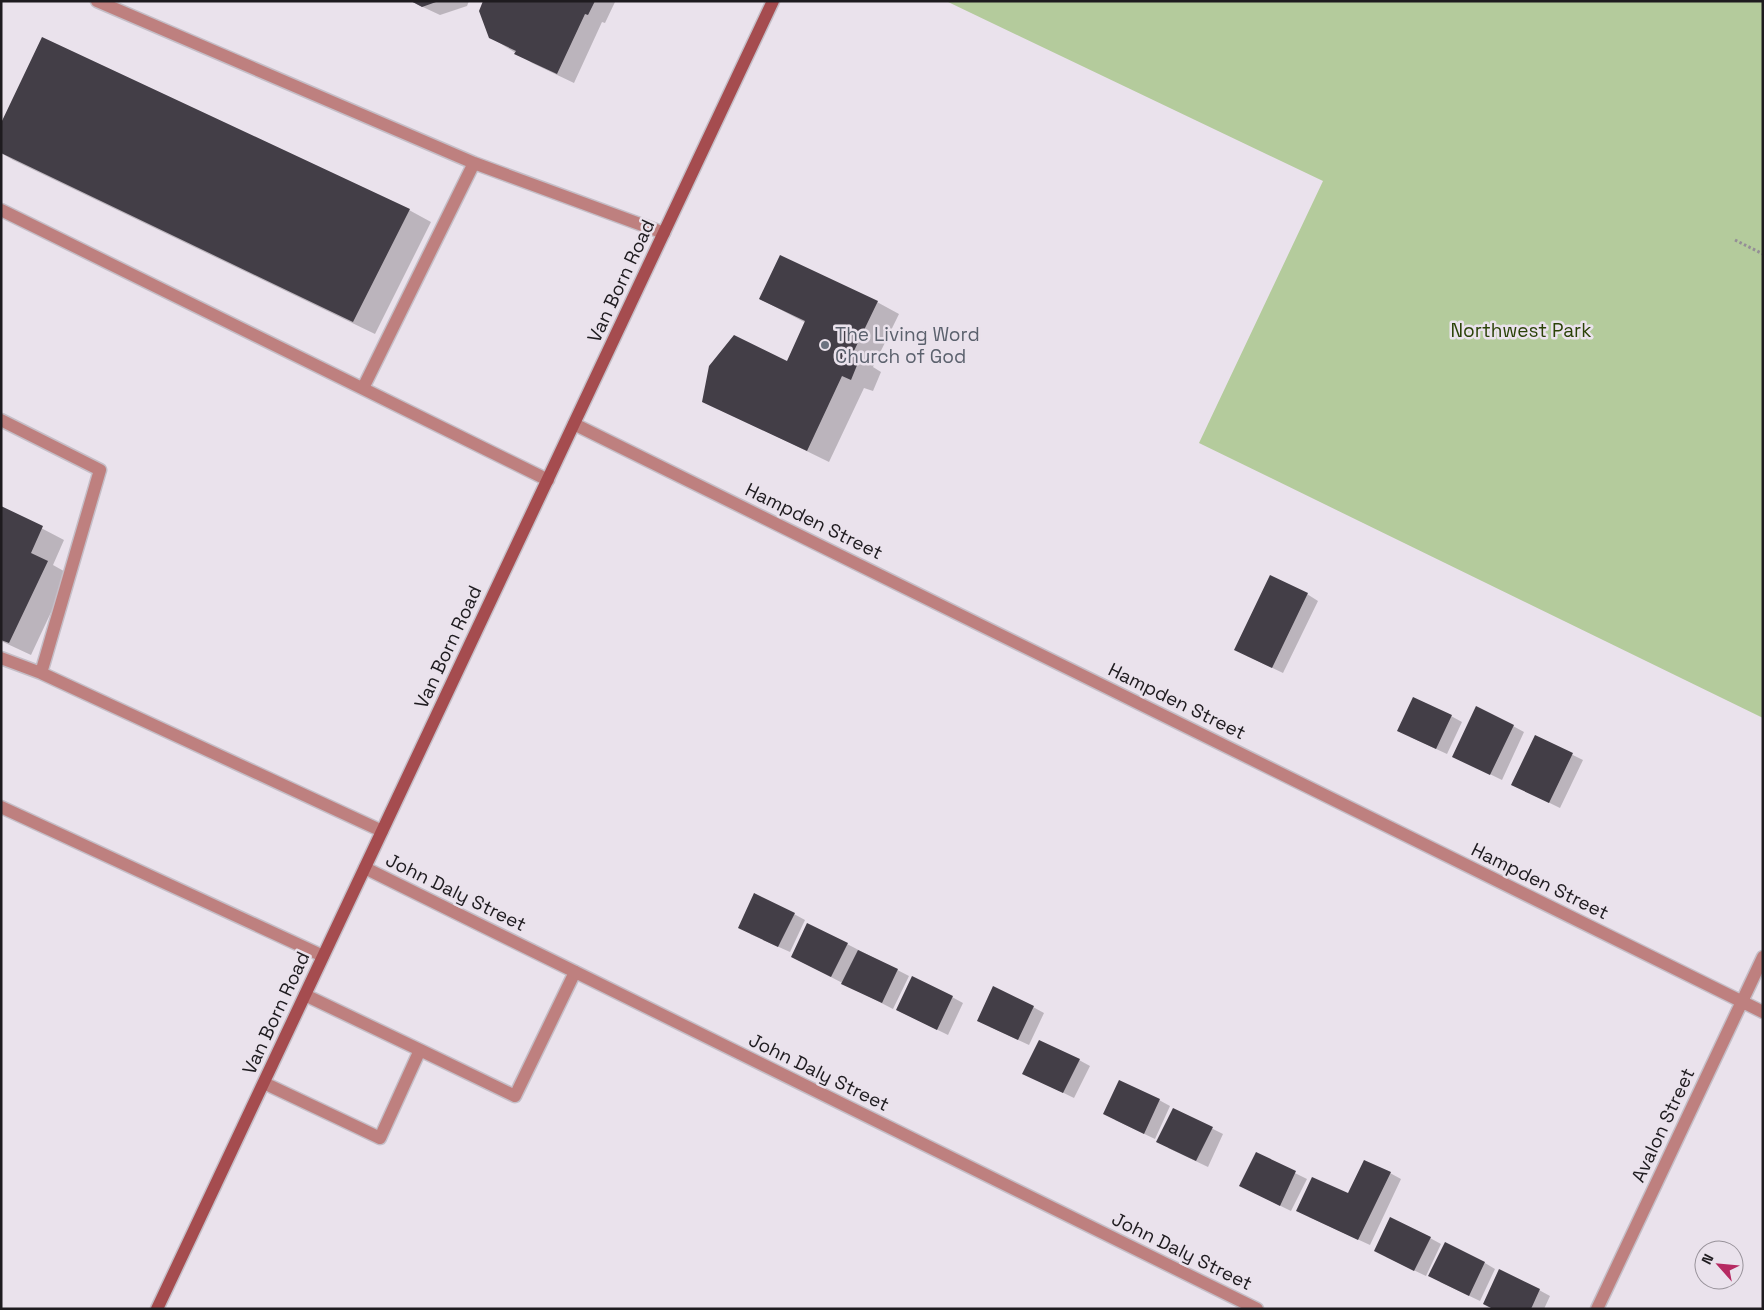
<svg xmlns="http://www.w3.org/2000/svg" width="1764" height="1310" font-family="'Space Grotesk',sans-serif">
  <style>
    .green { fill: #b4cb9c }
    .shadow { fill: #0003 }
    .building { fill: #433e47 }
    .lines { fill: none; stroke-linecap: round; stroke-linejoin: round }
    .lane-casing { stroke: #c5bec7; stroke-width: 15 }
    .street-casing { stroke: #c5bec7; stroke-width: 15 }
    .secondary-casing { stroke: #c5bec7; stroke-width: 15 }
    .path { stroke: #948e96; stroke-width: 3; stroke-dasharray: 2.5 2.5; stroke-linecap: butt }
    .lane { stroke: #be807f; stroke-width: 12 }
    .street { stroke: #be807f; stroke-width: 12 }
    .secondary { stroke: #a54c4f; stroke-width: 12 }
    .worship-dot { fill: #6b7280; stroke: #eae2ec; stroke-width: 2 }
    .labels { text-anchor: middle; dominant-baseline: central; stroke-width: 5; stroke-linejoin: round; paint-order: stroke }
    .street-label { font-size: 19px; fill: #1e1b1f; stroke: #eae2ec }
    .park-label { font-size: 19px; fill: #2b4208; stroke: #eae2ec }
    .worship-label { font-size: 19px; fill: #5b616d; stroke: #eae2ec; text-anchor: start }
  </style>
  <rect width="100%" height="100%" fill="#eae2ec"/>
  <path class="green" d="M946 1H1763V718L1199 443 1323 181Z"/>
  <path class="shadow" d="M410 1H469L467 6 440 15Z
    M485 1H614L615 2 605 23 602 22 574 83 532 63 490 37Z
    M1 126 409 210 431 222 375 334 13 160 1 153Z
    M760 299 877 302 899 314 873 367 881 372 873 391 864 388 829 462 704 401 788 362 806 323Z
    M1 507 64 540 53 565 69 574 31 655 1 641Z
    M1307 594 1318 601 1283 673 1247 656Z
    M1451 716 1462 722 1447 754 1410 737Z
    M1513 726 1524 732 1502 780 1465 762Z
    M1536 737 1583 760 1560 808 1523 790Z
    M794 914 805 920 790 952 750 934Z
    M847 944 909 976 893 1009 792 957Z
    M952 997 963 1003 948 1035 897 1010Z
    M1033 1007 1044 1013 1029 1045 990 1027Z
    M1079 1060 1090 1066 1074 1098 1035 1079Z
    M1159 1100 1170 1106 1155 1139 1115 1120Z
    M1173 1109 1223 1134 1208 1167 1168 1148Z
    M1256 1154 1307 1179 1291 1211 1252 1192Z
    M1390 1173 1401 1179 1370 1245 1309 1217Z
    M1430 1238 1441 1244 1426 1276 1386 1257Z
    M1485 1263 1495 1269 1480 1301 1440 1282Z
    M1539 1290 1550 1296 1544 1309H1494Z"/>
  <path class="building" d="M411 1H436V2L422 7Z
    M483 1H595L588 15 585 14 557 74 514 54 516 51 489 38 479 11Z
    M42 37 410 209 353 322 1 153V123Z
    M780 255 878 301 852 355 860 358 851 380 842 376 807 451 702 402 709 366 734 335 787 361 805 321 759 299Z
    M1 506 43 526 31 553 48 561 9 643 1 640Z
    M1270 575 1308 593 1272 668 1234 650Z
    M1413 697 1452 715 1436 749 1397 731Z
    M1476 706 1514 725 1490 775 1452 757Z
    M1535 735 1573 753 1549 803 1511 785Z
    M754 893 795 913 778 947 738 928Z
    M807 923 848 943 831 977 791 957Z
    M858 950 898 969 882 1003 841 984Z
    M912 976 953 996 937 1030 896 1010Z
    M993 986 1034 1006 1018 1040 977 1021Z
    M1039 1040 1080 1059 1063 1093 1022 1074Z
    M1119 1080 1160 1099 1144 1134 1103 1114Z
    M1173 1108 1213 1127 1196 1161 1156 1142Z
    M1256 1152 1296 1171 1280 1206 1239 1186Z
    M1364 1160 1391 1172 1358 1240 1296 1211 1312 1177 1348 1193Z
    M1390 1217 1431 1237 1414 1271 1374 1251Z
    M1445 1242 1485 1262 1469 1296 1428 1276Z
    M1499 1269 1540 1289 1531 1309H1493L1483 1304Z"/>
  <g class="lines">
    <g class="lane-casing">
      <path id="lane" d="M97 1 474 163 363 388
        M474 163 664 233
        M1 210 548 480
        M1 420 100 470 41 673
        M1 658 41 673 382 831
        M1 807 323 956
        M420 1050 515 1096 575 972
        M264 1083 380 1138 420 1050 305 995"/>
    </g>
    <g class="street-casing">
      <path id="street" d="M574 424 1763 1012
        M365 868 1257 1309
        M1597 1309 1763 957"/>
    </g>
    <g class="secondary-casing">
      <path id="secondary" d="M157 1309 773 1"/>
    </g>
    <path class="path" d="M1735 240 1763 254"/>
    <use href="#lane" class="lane"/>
    <use href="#street" class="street"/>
    <use href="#secondary" class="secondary"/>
  </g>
  <circle class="worship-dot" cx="825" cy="345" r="5"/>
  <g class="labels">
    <g class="street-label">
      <text transform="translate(621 281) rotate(-65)">Van Born Road</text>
      <text transform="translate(814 521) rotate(26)">Hampden Street</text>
      <text transform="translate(448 647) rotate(-65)">Van Born Road</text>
      <text transform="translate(1177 701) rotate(26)">Hampden Street</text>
      <text transform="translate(1540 881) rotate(26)">Hampden Street</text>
      <text transform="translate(456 892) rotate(26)">John Daly Street</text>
      <text transform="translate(276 1013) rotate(-65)">Van Born Road</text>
      <text transform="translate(819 1072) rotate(26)">John Daly Street</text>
      <text transform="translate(1663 1125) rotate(-65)">Avalon Street</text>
      <text transform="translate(1182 1251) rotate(26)">John Daly Street</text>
    </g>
    <g class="park-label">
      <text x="1521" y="330">Northwest Park</text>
    </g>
    <g class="worship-label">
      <text x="835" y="334">The Living Word<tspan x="835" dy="22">Church of God</tspan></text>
    </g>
  </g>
  <rect width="1764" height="1310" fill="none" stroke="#1e1b1f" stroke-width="5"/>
  <g transform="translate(1719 1265) rotate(297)"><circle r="24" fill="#eae2ec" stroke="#98929a"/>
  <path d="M0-4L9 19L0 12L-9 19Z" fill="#b62a62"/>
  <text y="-8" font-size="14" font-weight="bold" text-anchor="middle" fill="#1e1b1f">N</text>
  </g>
</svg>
